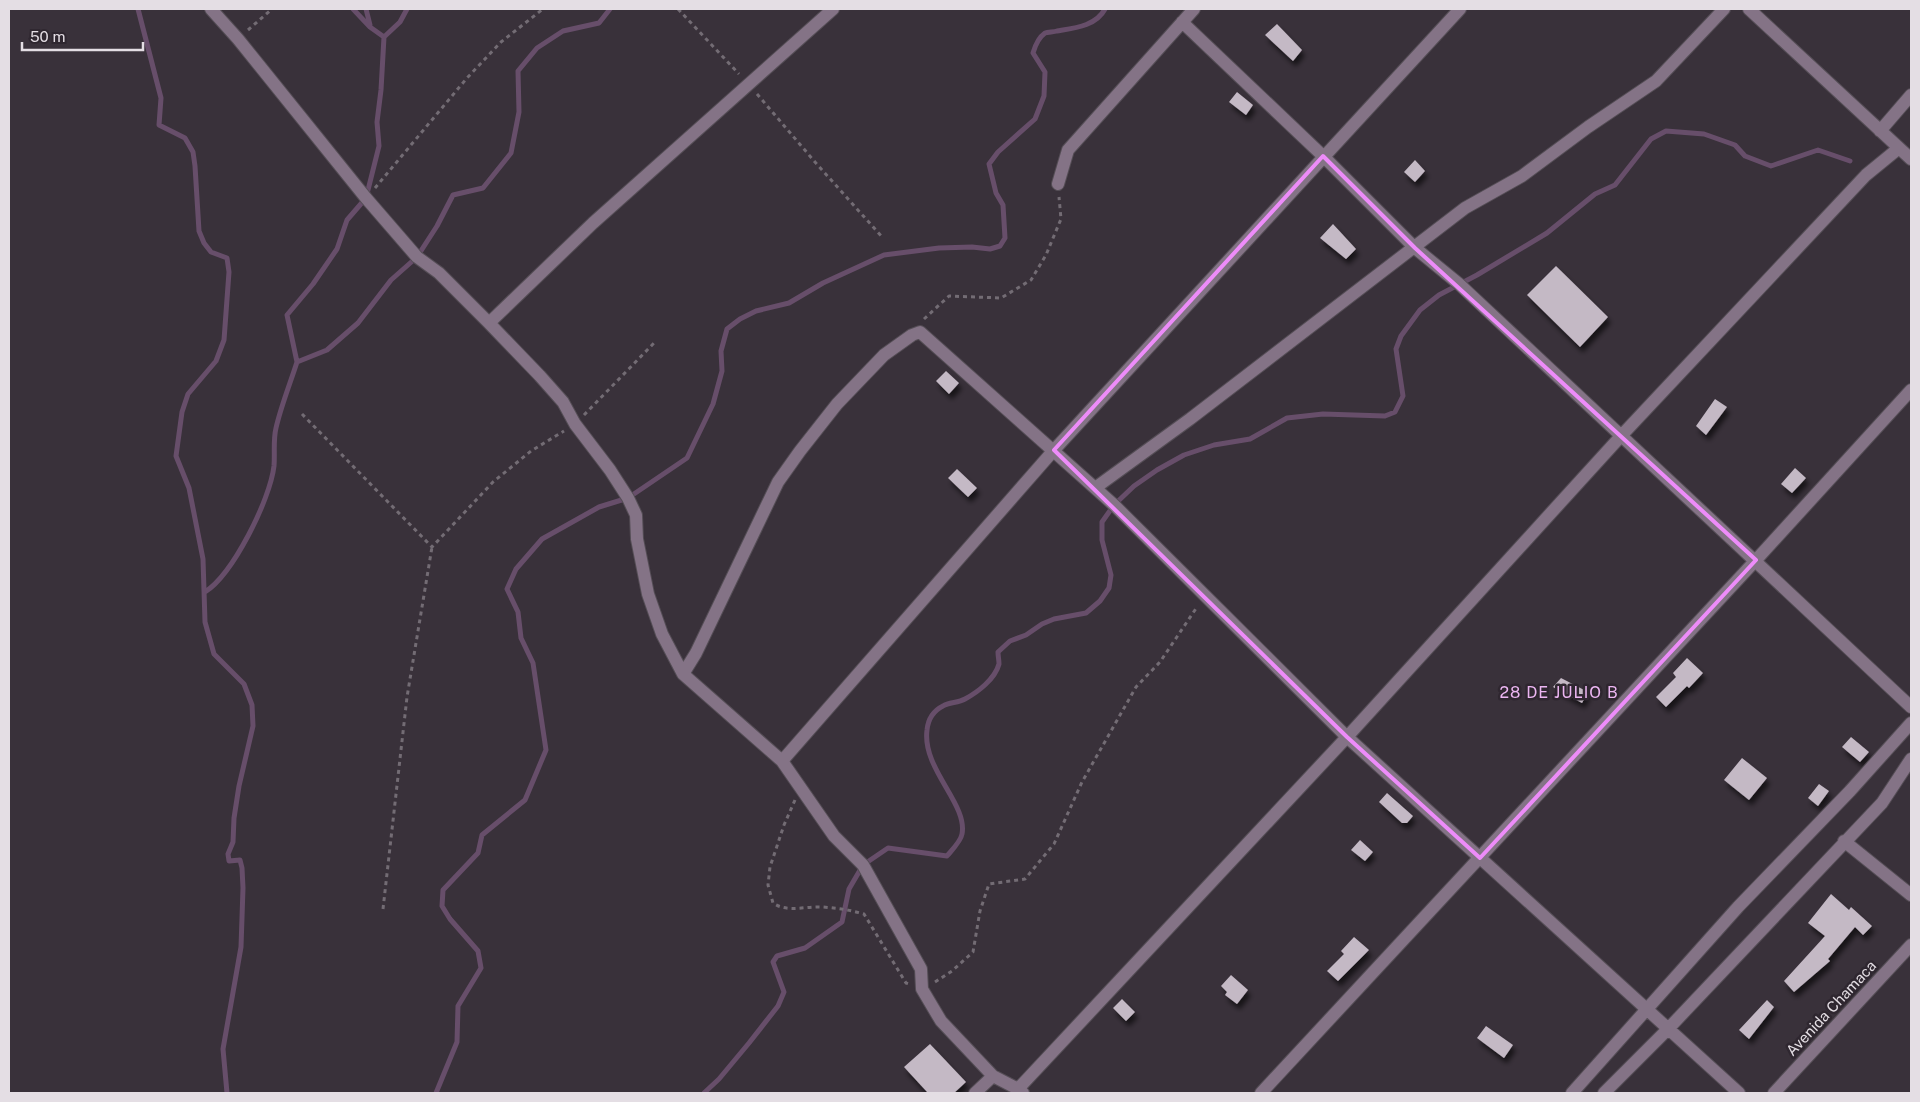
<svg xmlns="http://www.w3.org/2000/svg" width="1920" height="1102" font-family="'Public Sans',sans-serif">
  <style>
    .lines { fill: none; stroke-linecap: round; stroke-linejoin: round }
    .stream { stroke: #674e6a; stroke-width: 5 }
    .building { fill: #c4b9c5; filter: url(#shadow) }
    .minor-casing { stroke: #544d55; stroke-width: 14 }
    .path { stroke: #736c74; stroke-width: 3; stroke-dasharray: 4 4; stroke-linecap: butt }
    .minor { stroke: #847386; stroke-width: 12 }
    .marked { fill: none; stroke: #ed8cf9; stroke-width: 4; stroke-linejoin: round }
    .labels { text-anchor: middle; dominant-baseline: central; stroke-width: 5; stroke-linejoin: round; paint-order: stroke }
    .street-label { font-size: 15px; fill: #e4dee4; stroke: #2f2730 }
    .neighbourhood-label { font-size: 16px; letter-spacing: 1px; fill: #ecb6f2; stroke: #2f2730 }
  </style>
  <defs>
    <filter id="shadow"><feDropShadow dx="3" dy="5.5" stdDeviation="2.5" flood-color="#0009"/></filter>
  </defs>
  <rect width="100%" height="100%" fill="#39313a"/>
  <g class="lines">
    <path class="stream" d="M138 9 161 98 159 125 185 138 193 152 195 166 199 231 204 243 211 252 227 258 229 272 224 340 216 361 188 394 182 412 176 456 189 488 203 559 205 622 214 654 244 684 252 705 253 726 239 786 234 818 233 842 228 854 229 861 240 860 242 868 243 888 241 947 223 1049 227 1093
      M366 9 370 25
      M384 37 400 22 407 9
      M297 362 287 315 313 284 337 249 347 220 366 198 379 146 377 122 381 90 384 37 370 27 353 9
      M205 592C233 574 270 500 274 466 275 454 273 440 276 428 281 406 290 384 297 362L327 350 358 323 391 280 417 257 437 226 453 195 483 188 511 153 519 112 518 71 537 48 563 31 599 23 610 9
      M436 1093 457 1042 458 1006 481 968 478 951 450 919 442 906 443 890 478 853 482 835 525 800 546 750 533 663 521 638 518 612 507 589 516 569 542 539 599 507 628 498 687 458 713 404 722 371 721 351 727 329 740 319 756 311 789 303 823 283 884 255 939 248 972 247 990 249 1000 246 1005 238 1003 205 996 193 989 164 998 152 1035 119 1044 96 1045 72 1033 53C1035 46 1038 38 1045 33 1048 32 1054 32 1057 31 1075 28 1096 26 1105 9
      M704 1093 719 1079 749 1043 778 1006 784 992 773 962 777 956 805 948 842 922 849 889 863 865 888 848 947 856C952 850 961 841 962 834 968 804 922 769 927 730 928 720 933 711 943 706 949 702 958 703 965 699 978 692 995 679 999 664 999 660 998 656 998 652L1010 641 1026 635 1042 624 1054 619 1086 613 1100 601 1109 588 1111 575 1102 540V522L1114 505 1134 486 1157 470 1184 455 1214 445 1250 439 1287 418 1323 414 1385 416 1395 412 1403 396 1396 349 1401 336 1420 310 1439 295 1477 275 1547 233 1595 194 1615 185 1651 139 1666 131 1704 134 1735 145 1745 156 1771 166 1818 150 1850 161"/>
  </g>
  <path class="building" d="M1277 24 1302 50 1293 61 1265 35Z
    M1237 92 1253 105 1246 115 1229 102Z
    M1415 160 1425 171 1415 182 1404 172Z
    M1333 224 1356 249 1346 259 1320 238Z
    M1556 266 1608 317 1580 347 1527 295Z
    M946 371 959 383 949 394 936 381Z
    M1715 399 1727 407 1706 435 1696 426Z
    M1795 468 1806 478 1792 493 1781 484Z
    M957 469 977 488 968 497 948 478Z
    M1687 658 1703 673 1689 688 1687 686 1666 707 1656 697 1676 677 1673 673Z
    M1561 678 1588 692 1582 703 1553 687Z
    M1851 737 1869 752 1860 762 1842 747Z
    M1742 758 1767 778 1749 800 1724 780Z
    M1819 784 1829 791 1818 806 1808 798Z
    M1387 793 1413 816 1407 823H1402L1379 802Z
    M1360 840 1373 852 1365 861 1351 850Z
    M1831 894 1849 910 1851 907 1872 926 1863 935 1855 927 1828 959 1830 961 1794 992 1784 981 1825 936 1808 923Z
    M1354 937 1369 950 1338 981 1327 971 1344 954 1341 951Z
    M1231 975 1248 990 1237 1004 1225 995 1227 992 1221 986Z
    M1122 999 1135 1012 1126 1021 1113 1008Z
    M1767 1000 1774 1007 1749 1039 1739 1030Z
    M1486 1026 1513 1045 1504 1058 1477 1038Z
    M930 1044 966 1082 954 1093H928L904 1067Z"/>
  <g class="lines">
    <g class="minor-casing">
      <path id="minor" d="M211 9 238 39 366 198 417 257 439 273 489 323 540 376 563 402 575 424 610 470 628 498 636 515 637 539 648 594 662 634 683 674 782 761 834 836 863 865 921 969 922 989 941 1021 993 1076 1018 1089 1023 1093
        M1749 9 1911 159
        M1182 22 1323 156 1415 248 1459 284 1911 707
        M1880 131 1911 95
        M1058 184 1068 150 1194 9
        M489 323 593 223 833 9
        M1095 488 1190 419 1465 208 1522 176 1588 127 1656 81 1724 9
        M683 674 696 653 778 482 800 451 837 404 884 355 912 335 920 332 1114 505 1347 737 1739 1093
        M782 761 1054 450 1460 9
        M1844 841 1911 895
        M1018 1089 1347 737 1621 436 1866 175 1899 148
        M975 1093 993 1076
        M1261 1093 1756 560 1911 390
        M1572 1093 1738 907 1850 791 1911 723
        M1604 1093 1668 1029 1882 803 1911 759
        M1774 1093 1911 945"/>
    </g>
    <path class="path" d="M678 9 739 74
      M248 30 272 9
      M757 94 815 162 883 238
      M375 188 467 78 501 42 543 9
      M924 319 949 296 1001 298 1031 280 1046 255 1061 219 1059 197
      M302 414 432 547 493 482 531 451 564 431
      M584 415 655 342
      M795 800 784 825 770 867 768 885 773 903C787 913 805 906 822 907 837 908 850 910 864 914L906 983 909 984
      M383 909 407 697 432 547
      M935 982 952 971 973 952 980 911 989 884 1025 879 1054 844 1082 782 1136 687 1160 662 1197 607"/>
    <use href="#minor" class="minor"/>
  </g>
  <path class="marked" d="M1323 156 1415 248 1756 560 1480 858 1347 737 1054 450Z"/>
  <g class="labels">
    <g class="street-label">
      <text transform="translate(1831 1008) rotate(-47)">Avenida Chamaca</text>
    </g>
    <g class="neighbourhood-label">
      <text x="1559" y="692">28 DE JULIO B</text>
    </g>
  </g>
  <rect width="1920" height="1102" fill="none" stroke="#e4dee4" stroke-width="20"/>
  <path d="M22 42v8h121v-8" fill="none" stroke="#e4dee4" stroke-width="2.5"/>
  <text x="30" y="42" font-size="15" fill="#e4dee4" stroke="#2f2730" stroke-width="4" paint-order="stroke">50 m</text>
</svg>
